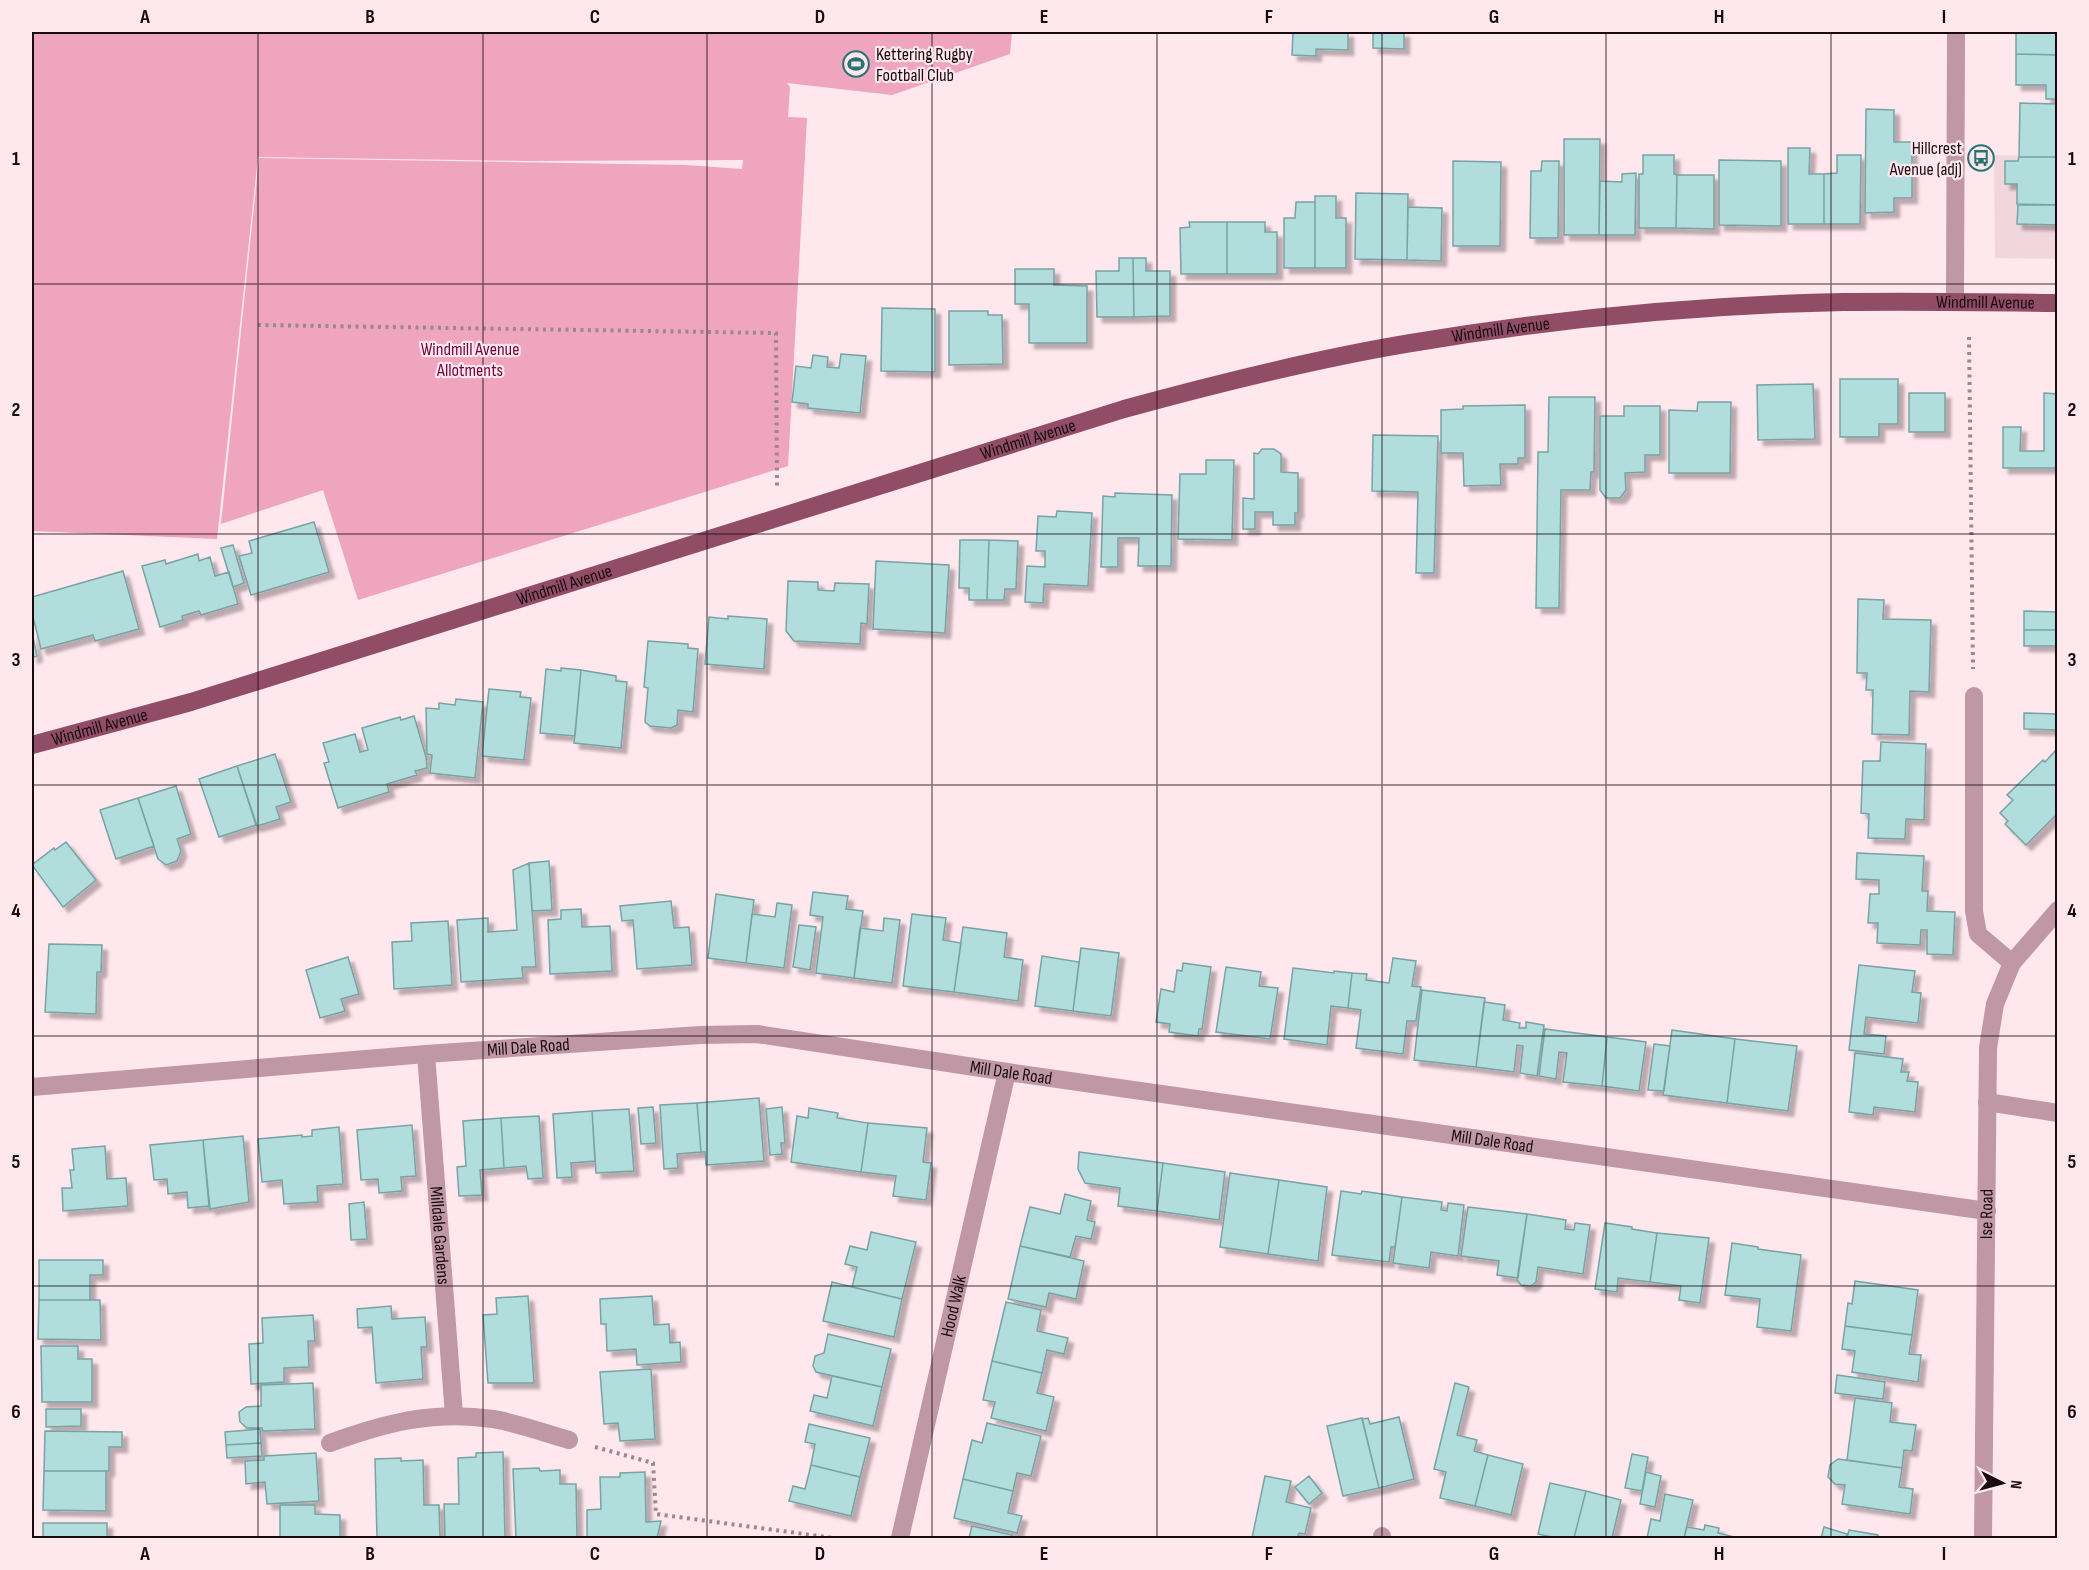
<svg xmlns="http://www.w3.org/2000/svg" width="2089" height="1570" font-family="'Sofia Sans Condensed',sans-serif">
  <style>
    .built { fill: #f1d6dd }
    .green { fill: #eea5bd }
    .building { fill: #b2dddd; stroke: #79a2a2; stroke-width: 1.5; filter: url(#shadow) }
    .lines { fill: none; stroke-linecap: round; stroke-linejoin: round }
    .path { stroke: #9b888d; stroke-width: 4; stroke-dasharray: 3 4.5; stroke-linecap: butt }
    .street { stroke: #c097a4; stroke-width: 18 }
    .primary { stroke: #924d66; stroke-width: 18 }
    .grid { fill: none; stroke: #170b0f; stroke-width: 1.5; stroke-opacity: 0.55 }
    .labels { text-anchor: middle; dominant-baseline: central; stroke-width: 4.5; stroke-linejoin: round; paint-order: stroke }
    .poi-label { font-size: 18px; fill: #170b0f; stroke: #ffe7ee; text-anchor: start }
    .street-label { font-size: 18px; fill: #170b0f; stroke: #ffe7ee }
    .park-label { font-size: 18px; fill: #73033e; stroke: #ffe7ee }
    .neatline { fill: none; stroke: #170b0f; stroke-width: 2 }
    .grid-label { font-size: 20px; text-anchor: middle; font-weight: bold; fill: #170b0f }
  </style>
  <defs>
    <filter id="shadow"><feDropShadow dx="5.5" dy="5.5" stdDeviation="1.5" flood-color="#0004"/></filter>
  </defs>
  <rect width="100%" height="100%" fill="#ffe7ee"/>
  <path class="built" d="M1994 155 2057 157V259L1995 258Z"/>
  <path class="green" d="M32 32H1012L1010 54 892 95 787 83 790 87 788 117 807 118 788 466 358 600 323 490 221 524 259 158 686 165 742 169 743 160 527 161 258 157 217 539 32 531Z"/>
  <path class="building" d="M1293 32H1348V50L1316 49V56L1292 55Z
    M1373 32H1404V49L1373 48Z
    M2016 32H2058V55L2016 54Z
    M2016 54 2058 55V99H2046V85H2016Z
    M2020 103 2058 104V157H2019Z
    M1866 109 1894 110V142H1912V198H1894V212L1865 213Z
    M1564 139H1600L1599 235H1564Z
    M1788 148H1810L1809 174H1824V224H1788Z
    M1643 155H1674V174L1677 175 1676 228H1639V174H1643Z
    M1837 155H1861L1860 224H1824V174L1837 173Z
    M2019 157H2058V205L2017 204V184H2005V161H2018Z
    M1719 160 1781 161V226L1719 225Z
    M1453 161 1501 162 1500 246H1453Z
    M1542 161H1559L1558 238H1530L1531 171H1541Z
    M1636 173 1635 235H1599L1600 181 1622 182V174Z
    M1677 175H1714V229L1676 228Z
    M1356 193 1408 194 1407 260 1355 259Z
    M1315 196H1336V218H1346V268H1315Z
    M1296 202H1315V268H1284V218H1295Z
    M2018 205H2058V225L2017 224Z
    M1408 207 1442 208 1441 261 1407 260Z
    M1189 222H1227V274H1181L1180 228 1190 227Z
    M1227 222H1265V232H1277V274H1227Z
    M1119 258H1133L1134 317H1097L1096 271H1119Z
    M1133 258H1146V271H1170V316L1134 317Z
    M1015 269H1054V285L1087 286V343H1029V304H1015Z
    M882 308 935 309V372L881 371Z
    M949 311H988V315H1002L1003 364 949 365Z
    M841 354 866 356 860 413 808 408V404L792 402 796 366 811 368 813 355 828 357 827 367 839 368Z
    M1840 379H1898V424H1879V437H1840Z
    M1813 384 1815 439 1758 440 1757 385Z
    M1909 393H1945V432H1909Z
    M2044 393 2058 394V468H2003V427H2021L2020 451H2044Z
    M1549 397H1595L1594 472H1591L1590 490H1561L1559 608H1536L1538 452H1548Z
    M1698 402H1731L1730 473H1669V410L1697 411Z
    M1525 405V458H1518V464H1500L1501 485 1464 486 1463 453H1441V410L1463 409V406Z
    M1624 406H1660V455H1645V472L1625 473 1626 490 1620 498H1606L1600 490V416H1624Z
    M1373 435 1438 436 1434 573H1416L1418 492 1372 491Z
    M1262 449H1274L1281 454V472L1298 473V513H1295V525H1273V512H1255V529H1243V498L1254 499V453L1258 454Z
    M1206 460H1234L1232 540 1178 539 1180 474H1206Z
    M1115 493 1172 495 1171 566H1138L1139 538H1118V567H1101L1103 496 1115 497Z
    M1057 511 1092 513 1088 586 1044 584 1043 603 1025 602 1027 566 1045 567V551H1036L1038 516 1056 517Z
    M314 522 329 572 251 595 239 556 252 553 249 541Z
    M960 540H989L987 600H969V588H959Z
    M989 540 1018 541 1016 589H1005L1004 600H987Z
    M233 545 244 583 233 587 221 548Z
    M198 554 199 561 210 557 215 576 229 572 238 604 201 615 199 611 182 616 183 620 160 627 142 566 165 560 166 564Z
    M876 561 949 565 945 633 873 629Z
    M123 571 139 629 95 641 93 635 41 649 32 613V597Z
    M788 581 818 582V590L834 591 835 583 869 584 867 624 861 623 860 644 794 641 786 631Z
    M2057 598 2058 630H2024V611L2057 612Z
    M1858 599 1884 600 1883 619 1931 620 1929 692 1910 691 1909 735 1872 734 1873 690H1866L1867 673H1857Z
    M728 616 767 619 764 669 705 664 709 617 728 619Z
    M2024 630H2058V646H2024Z
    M32 633 37 656 32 658Z
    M648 641 688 644V648L698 649 693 712 678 710 677 725 671 728 650 726 645 722 648 688 644 687Z
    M561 668 581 670 575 736 540 733 546 669 561 671Z
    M581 670 616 676V681L627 682 621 748 574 743Z
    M489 689 521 692 520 697 531 698 524 760 482 756Z
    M456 699 483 702 475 778 430 773 432 755 427 754 426 708 439 709V703L455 705Z
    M2024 713 2058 714V730L2024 729Z
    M414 716 426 757 427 768 415 771 417 775 387 784 389 792 338 808 324 763 329 762 323 743 355 734 360 752 368 750 362 728 400 717 401 720Z
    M1881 742 1926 744 1924 820 1906 819 1905 839 1868 838 1869 814 1861 813 1863 761H1880Z
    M2057 749 2058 813 2026 845 2005 824 2008 821 2000 813 2013 800 2007 795 2043 760 2045 762Z
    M275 754 291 802 276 807 280 819 257 826 237 766Z
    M237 766 256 825 219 837 199 779Z
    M176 786 191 834 177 839 181 851 177 861 166 865 158 859 138 798Z
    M138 798 154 846 116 859 100 810Z
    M66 842 96 880 63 907 32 865 54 848 55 850Z
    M1857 853 1924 856 1922 891H1928L1927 911 1955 912 1953 955 1927 954V930H1921L1920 945 1877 943 1878 923H1868L1870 894H1879V880L1856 879Z
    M549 861 552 910 532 911 529 863Z
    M529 863 536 967H522L523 978 461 982 457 920 488 918V932L517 930 513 870Z
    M813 892 848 896 846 909 863 911 854 978 816 973 823 917 810 915Z
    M716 894 754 900 746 963 708 958Z
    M671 901 674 928 689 927 692 965 637 969 633 920 622 921 620 906Z
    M777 903 792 905 784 968 746 963 752 914 775 917Z
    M581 909 582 927 610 926 612 971 550 974 548 920 561 919V910Z
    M912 914 946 918 943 940 961 943 954 992 903 986Z
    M884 918 900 920 892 983 854 978 860 928 883 931Z
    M448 921 452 985 394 989 392 942 412 941 411 923Z
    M799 925 816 927 810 970 793 967Z
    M963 927 1007 933 1004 957 1023 960 1018 1001 954 992Z
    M49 944 102 945 101 972H97L96 1014 45 1012Z
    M1081 948 1119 953 1111 1016 1073 1011Z
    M1042 956 1079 962 1073 1011 1035 1006Z
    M348 957 359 994 341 999 345 1011 320 1018 306 970Z
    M1393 958 1416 961 1412 986 1421 987 1416 1021H1407L1403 1054 1356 1048 1361 1010 1348 1008 1352 973 1367 974 1366 980 1389 983Z
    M1183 963 1211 967 1202 1029H1199L1198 1036 1169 1032 1170 1024 1156 1022 1161 989 1174 992 1177 970 1182 971Z
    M1859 965 1915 971 1912 992 1921 993 1918 1023 1866 1017 1864 1034 1886 1036 1884 1054 1849 1050Z
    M1226 967 1261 972 1259 986 1278 988 1270 1039 1216 1032Z
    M1293 968 1334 973V971L1352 973 1348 1008 1331 1006 1327 1045 1284 1039Z
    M1422 990 1485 998 1476 1067 1414 1060Z
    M1484 1002 1505 1005 1503 1020 1520 1023 1519 1028H1526V1022L1544 1025 1537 1076 1520 1073 1523 1046 1517 1045 1514 1072 1476 1067Z
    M1545 1029 1607 1037 1602 1086 1563 1082 1567 1053 1559 1052 1556 1079 1539 1076Z
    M1672 1030 1735 1039 1727 1103 1663 1095Z
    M1607 1037 1646 1042 1639 1091 1602 1086Z
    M1735 1039 1797 1046 1788 1111 1727 1103Z
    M1654 1044 1670 1046 1664 1091 1648 1090Z
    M1855 1053 1903 1059 1901 1072H1909L1907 1081 1918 1082 1915 1112 1874 1107 1873 1115 1849 1112Z
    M759 1098 764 1161 706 1165 705 1152H701L697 1103Z
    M697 1103 701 1152 677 1154 678 1168 664 1169 660 1105Z
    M653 1107 656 1143 641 1144 638 1108Z
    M782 1107 785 1143H781L782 1154 770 1155 766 1109Z
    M809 1108 838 1113 837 1118 868 1123 861 1172 791 1162 797 1116 808 1118Z
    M629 1109 634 1171 596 1173 592 1111Z
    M592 1111 595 1161 571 1163 572 1177 557 1178 553 1114Z
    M539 1116 543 1178 528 1179 526 1166 504 1168 501 1118Z
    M501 1118 504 1168 480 1170 482 1195 459 1196 457 1167 466 1166 463 1121Z
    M868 1123 927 1128 923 1162 931 1163 926 1200 893 1196 896 1176 861 1172Z
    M412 1125 416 1176 401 1177 402 1191 379 1193 378 1179 361 1180 357 1130Z
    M339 1127 343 1184 317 1186 318 1202 284 1204 282 1180 262 1182 258 1139 302 1135V1137L312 1136V1130Z
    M243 1136 249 1202 210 1209 203 1140Z
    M203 1140 209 1206 188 1208 187 1192 168 1194 167 1179 154 1180 150 1145Z
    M105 1146 107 1179 126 1178 128 1206 63 1211 62 1188H72L70 1170H74L72 1149Z
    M1079 1152 1163 1163 1157 1211 1118 1206 1120 1188 1085 1183 1078 1169Z
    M1163 1163 1225 1172 1219 1220 1157 1211Z
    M1230 1173 1279 1180 1268 1254 1220 1247Z
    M1279 1180 1327 1187 1318 1261 1268 1254Z
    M1341 1191 1361 1194 1362 1191 1402 1197 1395 1247H1391L1389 1262 1332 1255Z
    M1065 1194 1091 1201 1087 1220 1095 1222 1091 1239 1076 1236 1070 1257 1020 1246 1030 1207 1060 1214Z
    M1402 1197 1442 1202 1441 1210 1447 1211 1448 1203 1464 1205 1458 1256 1431 1252 1429 1268 1393 1263Z
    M364 1202 367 1239 351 1240 349 1204Z
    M1468 1207 1527 1214 1518 1278 1497 1275 1499 1261 1461 1256Z
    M1527 1214 1566 1220 1565 1229 1574 1230 1575 1223 1590 1225 1583 1274 1538 1267 1536 1282 1531 1286 1521 1285 1517 1280Z
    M1605 1223 1632 1227V1229L1657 1233 1650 1282 1618 1278 1617 1292 1595 1289Z
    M871 1232 916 1242 902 1299 852 1287 857 1267 845 1264 850 1246 867 1250Z
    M1657 1233 1709 1238 1700 1303 1679 1300 1681 1286 1650 1282Z
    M1732 1243 1758 1247V1249L1801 1255 1791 1331 1757 1327 1760 1299 1725 1295Z
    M1020 1246 1084 1261 1076 1299 1049 1293 1046 1307 1008 1299Z
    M39 1260H103V1275H90V1300H39Z
    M1855 1281 1918 1290 1912 1335 1845 1326 1848 1303 1852 1304Z
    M832 1282 902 1299 894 1337 823 1321Z
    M528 1296 534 1383H488L483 1315 497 1314 496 1298Z
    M652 1296 654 1325 669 1324 670 1343 680 1342 681 1362 637 1365 636 1349 607 1351 606 1324H601L600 1299Z
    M39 1300H100L101 1340 38 1339Z
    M1006 1302 1041 1310 1037 1331 1068 1338 1064 1354 1047 1350 1042 1373 992 1361Z
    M391 1306 392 1319 425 1317 427 1347H421L423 1379 376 1383 372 1327 358 1328 357 1309Z
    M313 1315 315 1341H308L309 1367 284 1368V1382L251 1384 249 1344 263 1343 262 1318Z
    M1845 1326 1912 1335 1909 1354 1921 1355 1918 1382 1852 1372 1855 1351 1842 1349Z
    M828 1334 891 1349 882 1387 816 1372 813 1366 815 1356 824 1353Z
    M41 1346H78V1359H92V1402H42Z
    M992 1361 1042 1373 1037 1393 1054 1397 1046 1431 991 1418 995 1402 983 1400Z
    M651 1369 655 1439 620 1441 618 1423 604 1424 600 1372Z
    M1837 1375 1885 1382 1883 1399 1835 1393Z
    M832 1376 882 1387 873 1426 810 1411 814 1395 827 1398Z
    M313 1383 315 1429 263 1431 262 1428H247L240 1422 239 1412 246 1407 261 1406V1385Z
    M1455 1383 1469 1387 1457 1435 1477 1440 1474 1451 1488 1455 1475 1506 1440 1498 1446 1472 1434 1469Z
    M1855 1398 1892 1403 1890 1422 1916 1425 1912 1451 1904 1450 1902 1468 1847 1460Z
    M46 1409H81V1426L46 1427Z
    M1399 1417 1414 1479 1379 1488 1362 1419 1368 1418 1370 1424Z
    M1362 1418 1379 1488 1343 1496 1327 1426Z
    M987 1423 1041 1436 1031 1476 1017 1473 1013 1491 963 1479 972 1440 982 1443Z
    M809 1424 870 1438 860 1477 811 1465 815 1444 805 1442Z
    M260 1429 261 1443 226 1445 225 1432Z
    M45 1431 122 1432V1447H109V1471H44Z
    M261 1443 262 1456 227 1458 226 1445Z
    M503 1452 505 1537 445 1538 444 1504H459L458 1458 476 1457V1453Z
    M316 1453 319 1501 267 1504 265 1482 246 1484 245 1461 264 1460V1456Z
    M1632 1454 1648 1457 1642 1491 1625 1488Z
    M1488 1455 1523 1464 1511 1515 1475 1506Z
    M401 1458V1461L423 1460 424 1505H439L440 1538H377L375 1459Z
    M1838 1459 1902 1468 1899 1487 1913 1489 1910 1514 1842 1504 1845 1485 1835 1484 1828 1477 1830 1465Z
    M811 1465 860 1477 851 1516 789 1501 793 1486 805 1489Z
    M539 1468 540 1471 560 1470V1484H576L577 1538H516L513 1469Z
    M44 1471H106V1511L43 1510Z
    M645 1472 646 1522 661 1521 657 1538H587V1510L601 1509 600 1477H620V1473Z
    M1646 1472 1661 1476 1655 1507 1640 1504Z
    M1265 1476 1291 1481 1286 1502 1311 1508 1305 1534 1299 1533 1297 1538H1252Z
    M1309 1476 1322 1493 1309 1504 1295 1487Z
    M963 1479 1013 1491 1008 1513 1022 1516 1017 1533 954 1518Z
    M1550 1483 1586 1491 1574 1538H1556L1538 1534Z
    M1586 1491 1621 1500 1612 1538H1574Z
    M1665 1494 1693 1500 1684 1538H1647L1651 1519 1660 1521Z
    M280 1505H315V1514L340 1515V1538H280Z
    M43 1523H107V1538H43Z
    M1705 1525 1719 1528 1718 1533 1738 1538H1684L1687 1527 1704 1530Z
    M972 1526 1012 1535 1011 1538H969Z
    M1824 1527 1847 1534 1846 1538H1821Z
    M1849 1530 1878 1535V1538H1847Z"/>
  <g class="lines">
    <path class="path" d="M258 325 776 333 777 487
      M1969 337 1973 669
      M595 1447 653 1463 656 1514 834 1538"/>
    <g class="street">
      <path d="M1955 302 1956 32"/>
      <path d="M1974 696V911L1978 934 2012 963"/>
      <path id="s1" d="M426 1054 454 1415"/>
      <path id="s2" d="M32 1087 426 1054 700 1035 757 1034 1007 1072 1987 1211"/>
      <path d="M1987 1102 2058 1113"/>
      <path d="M330 1443C385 1423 433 1410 493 1419 518 1423 544 1433 569 1440"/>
      <path id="s3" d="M900 1538 1007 1072"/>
      <path d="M1382 1538V1536"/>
      <path id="s4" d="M1983 1538 1988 1048 1995 1004 2012 963 2058 910"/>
    </g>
    <path class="primary" id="s5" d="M32 745 191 702 1124 409C1219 383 1314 359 1411 343 1553 319 1700 305 1844 302 1915 301 1986 302 2058 303"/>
  </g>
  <path class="grid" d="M258 32V1538M483 32V1538M707 32V1538M932 32V1538M1157 32V1538M1382 32V1538M1606 32V1538M1831 32V1538M32 284H2058M32 534H2058M32 785H2058M32 1036H2058M32 1286H2058"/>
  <defs>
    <g id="stadium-ring" transform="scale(1.35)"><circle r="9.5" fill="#ffe7ee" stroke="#277272" stroke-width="1.5"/><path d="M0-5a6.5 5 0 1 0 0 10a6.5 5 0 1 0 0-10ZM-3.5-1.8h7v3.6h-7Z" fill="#277272"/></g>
    <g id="bus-ring" transform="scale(1.35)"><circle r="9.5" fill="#ffe7ee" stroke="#277272" stroke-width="1.5"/><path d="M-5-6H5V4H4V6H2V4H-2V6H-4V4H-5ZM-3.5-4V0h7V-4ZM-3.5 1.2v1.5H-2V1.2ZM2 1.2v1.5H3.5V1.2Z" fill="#277272"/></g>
  </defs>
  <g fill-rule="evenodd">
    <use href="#stadium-ring" x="856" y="64"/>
    <use href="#bus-ring" x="1981" y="158"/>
  </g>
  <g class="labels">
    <g class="poi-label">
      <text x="876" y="54">Kettering Rugby<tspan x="876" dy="21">Football Club</tspan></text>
      <text x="1962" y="148" text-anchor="end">Hillcrest<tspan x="1962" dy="21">Avenue (adj)</tspan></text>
    </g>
    <g class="street-label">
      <text stroke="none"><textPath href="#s5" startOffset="2014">Windmill Avenue</textPath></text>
      <text stroke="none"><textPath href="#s5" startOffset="1528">Windmill Avenue</textPath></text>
      <text stroke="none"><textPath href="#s5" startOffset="1042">Windmill Avenue</textPath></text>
      <text stroke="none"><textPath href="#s5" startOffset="556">Windmill Avenue</textPath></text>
      <text stroke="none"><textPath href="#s5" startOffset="70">Windmill Avenue</textPath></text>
      <text stroke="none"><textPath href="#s2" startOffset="498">Mill Dale Road</textPath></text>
      <text stroke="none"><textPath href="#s2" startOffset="984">Mill Dale Road</textPath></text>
      <text stroke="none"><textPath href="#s2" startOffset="1470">Mill Dale Road</textPath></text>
      <text stroke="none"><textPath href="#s4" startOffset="324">Ise Road</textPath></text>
      <text stroke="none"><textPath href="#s1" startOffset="182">Milldale Gardens</textPath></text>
      <text stroke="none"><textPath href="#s3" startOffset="238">Hood Walk</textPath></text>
    </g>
    <g class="park-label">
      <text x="470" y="349">Windmill Avenue<tspan x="470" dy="21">Allotments</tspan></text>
    </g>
  </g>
  <rect width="2089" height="1570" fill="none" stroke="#ffe7ee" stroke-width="66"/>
  <g transform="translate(2002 1483) rotate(96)" stroke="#ffe7ee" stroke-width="4.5" paint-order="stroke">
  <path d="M0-4.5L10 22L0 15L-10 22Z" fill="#170b0f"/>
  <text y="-9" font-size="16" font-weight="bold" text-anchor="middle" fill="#170b0f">N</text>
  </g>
  <rect x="33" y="33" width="2023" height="1504" class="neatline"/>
  <g class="grid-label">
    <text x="145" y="23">A</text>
    <text x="370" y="23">B</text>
    <text x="595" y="23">C</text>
    <text x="820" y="23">D</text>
    <text x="1044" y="23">E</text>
    <text x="1269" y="23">F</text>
    <text x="1494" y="23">G</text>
    <text x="1719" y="23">H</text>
    <text x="1944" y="23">I</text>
    <text x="16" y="165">1</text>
    <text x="2072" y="165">1</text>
    <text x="16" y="416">2</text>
    <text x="2072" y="416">2</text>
    <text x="16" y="666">3</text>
    <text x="2072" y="666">3</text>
    <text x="16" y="917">4</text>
    <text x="2072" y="917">4</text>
    <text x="16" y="1168">5</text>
    <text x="2072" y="1168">5</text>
    <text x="16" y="1418">6</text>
    <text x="2072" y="1418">6</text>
    <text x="145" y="1560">A</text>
    <text x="370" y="1560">B</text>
    <text x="595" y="1560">C</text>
    <text x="820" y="1560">D</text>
    <text x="1044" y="1560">E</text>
    <text x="1269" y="1560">F</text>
    <text x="1494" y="1560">G</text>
    <text x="1719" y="1560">H</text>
    <text x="1944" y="1560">I</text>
  </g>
</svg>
